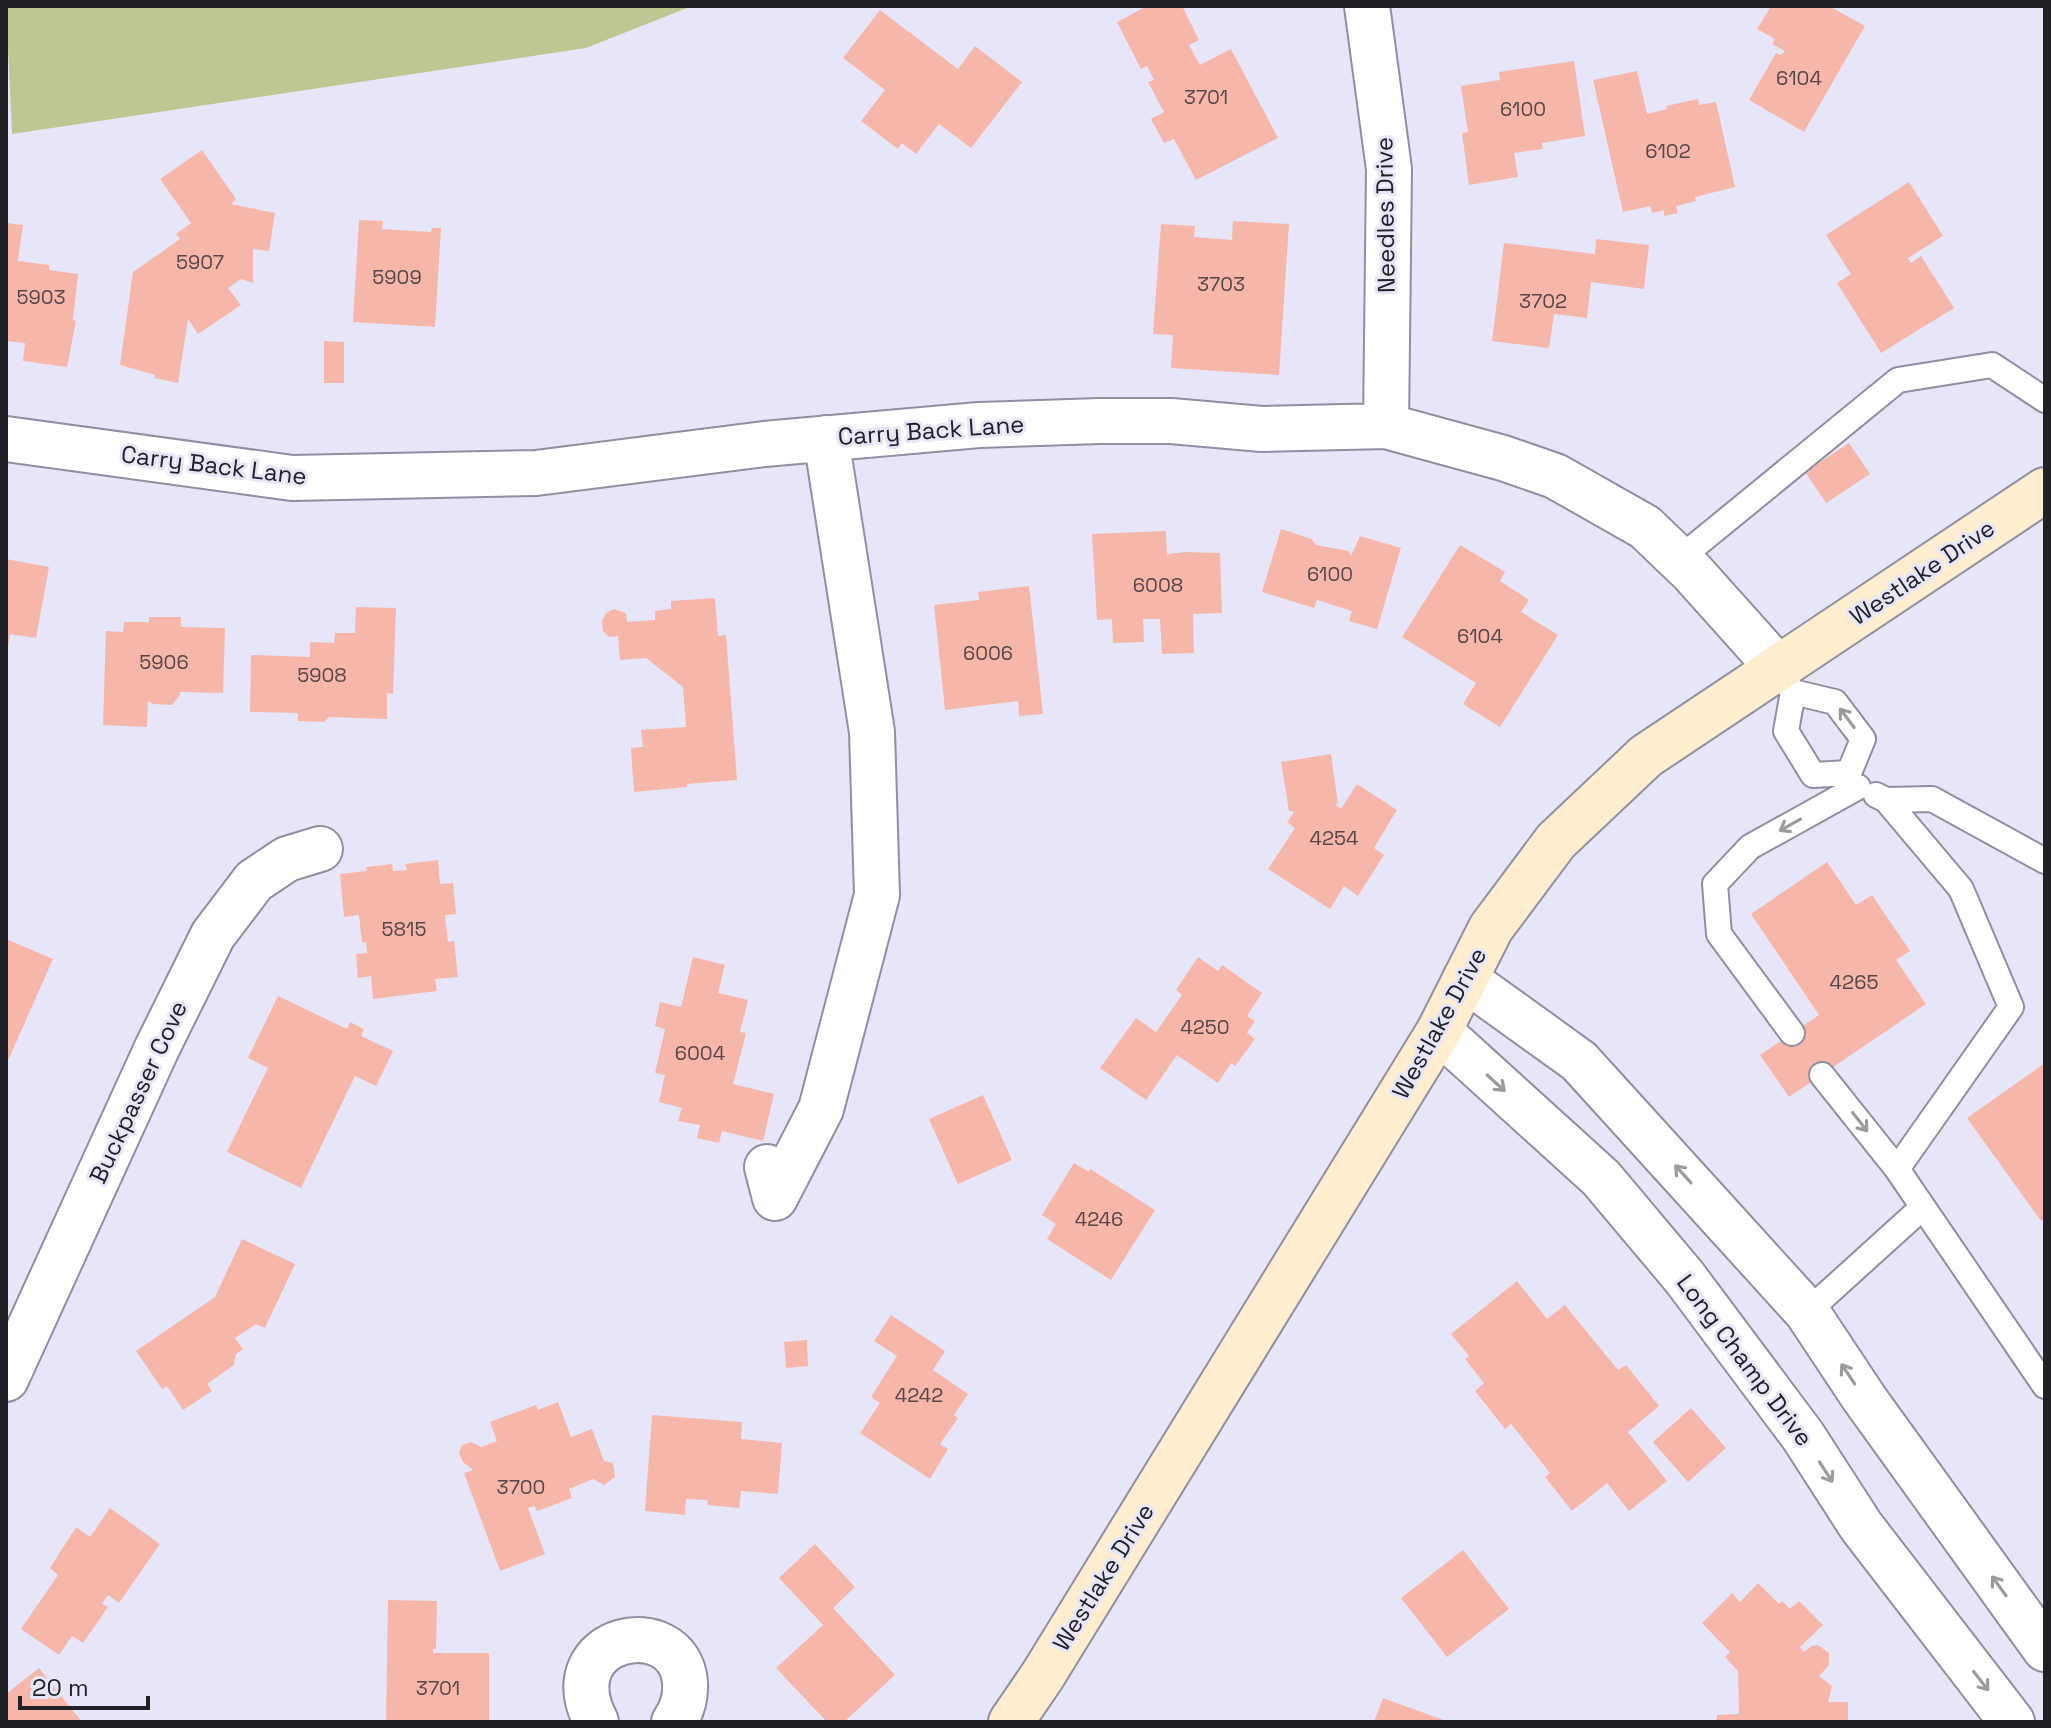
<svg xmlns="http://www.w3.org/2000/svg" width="2051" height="1728" font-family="'Space Grotesk',sans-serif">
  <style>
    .green { fill: #c0c691 }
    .building { fill: #f6b7aa }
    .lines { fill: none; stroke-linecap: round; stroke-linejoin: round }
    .lane-casing { stroke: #908ea0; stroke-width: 28 }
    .street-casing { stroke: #908ea0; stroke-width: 48 }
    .secondary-casing { stroke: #908ea0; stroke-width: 48 }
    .lane { stroke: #fff; stroke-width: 24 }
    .street { stroke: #fff; stroke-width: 44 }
    .secondary { stroke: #feedcf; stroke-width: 44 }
    .oneway { stroke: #9b9b9e }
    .labels { text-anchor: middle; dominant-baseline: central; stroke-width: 6; stroke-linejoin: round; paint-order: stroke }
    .number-label { font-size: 20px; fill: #564648 }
    .street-label { font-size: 24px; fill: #202027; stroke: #e7e6f9 }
  </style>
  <rect width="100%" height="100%" fill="#e7e6f9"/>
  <path class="green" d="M6 6H692L586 48 12 134Z"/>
  <path class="building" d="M1147 6H1182L1199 40 1189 45 1200 65 1231 49 1278 138 1196 180 1174 139 1164 143 1151 119 1164 112 1148 82 1154 80 1147 66 1141 69 1117 22Z
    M1771 6H1829L1865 26 1804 132 1749 100 1776 53 1781 55 1785 51 1772 44 1775 39 1757 29Z
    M880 10 958 69 975 46 1022 82 971 148 939 124 916 154 902 143 898 149 861 121 885 90 843 58Z
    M1574 61 1585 136 1542 143 1543 149 1514 153 1518 177 1469 185 1462 133 1468 132 1461 86 1500 80 1499 72Z
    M1637 71 1647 114 1667 109 1666 106 1698 99 1699 105 1716 102 1735 187 1695 197 1696 201 1676 206 1678 213 1664 216V210L1652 213 1650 206 1623 212 1593 80Z
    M202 150 236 199 231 204 275 213 269 251 253 249V283L241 279 228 288 241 305 198 334 188 319 178 383 155 378V375L120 365 133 272 180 239 176 234 191 223 160 179Z
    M1909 182 1943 236 1908 258 1911 263 1921 256 1954 308 1881 353 1837 283 1851 274 1826 235Z
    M359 220 383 221 382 229 431 232 432 228H441L435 327 353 322Z
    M1233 221 1289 224 1279 375 1171 368 1173 335 1153 334 1161 224 1195 226 1194 237 1232 240Z
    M6 223 23 225 18 261 49 265V270L78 274 73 320 76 321 67 367 23 361 25 343 6 341Z
    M1596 239 1649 245 1644 289 1591 282 1587 318 1554 314 1549 348 1492 341 1504 243 1595 254Z
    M324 341 344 342V383H324Z
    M1849 443 1870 474 1826 503 1805 472Z
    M1281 529 1312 539 1316 545 1349 551 1351 556 1360 536 1401 548 1377 629 1349 621 1352 611 1317 600 1314 608 1262 592Z
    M1166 531 1167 557 1169 554 1185 552 1220 553 1222 613 1193 614 1194 653 1162 654 1160 619H1143L1144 642 1113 643 1112 619 1097 620 1092 534Z
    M1460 545 1505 572 1500 581 1529 600 1521 612 1558 635 1500 727 1463 704 1476 683 1402 637Z
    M6 559 49 567 36 638 10 634 8 648Z
    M1029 586 1043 714 1019 716 1018 701 945 710 934 605 979 600 978 592Z
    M715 598 718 636 726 635 737 780 687 784V787L634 792 631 748 643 747 641 730 686 727 683 687 646 658 620 660 618 636 609 637 603 631 602 621 606 613 614 609 626 613 627 622 655 620V611L671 609V601Z
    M356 607 396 608 393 694 387 693V719L329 717 324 722 298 721V713L250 712 251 655 310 657V642L334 643 335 633H355Z
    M149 617H181V627L225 628 223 693 180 692V695L172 705 153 704 148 701 147 727 103 725 106 631 123 632 124 622H149Z
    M1331 754 1338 804H1335L1341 809 1357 784 1397 810 1374 848 1384 855 1358 896 1344 886 1330 909 1268 869 1295 828 1287 822 1294 812 1289 811 1281 762Z
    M438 860 440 884 453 883 456 914 445 915 448 942 454 941 458 977 435 979 437 991 373 999 371 976 358 978 356 954 367 953 366 942 362 943 359 915 344 917 340 874 367 871 366 867 392 864 393 871 407 870 405 864Z
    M1827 862 1856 905 1872 895 1910 951 1896 960 1926 1004 1789 1097 1760 1055 1819 1015 1751 914Z
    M6 939 53 959 6 1065Z
    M693 957 725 965 718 993 748 1000 740 1032 746 1033 733 1084 774 1094 763 1141 722 1131 719 1143 697 1138 700 1125 678 1121 682 1108 659 1102 665 1075 655 1073 665 1029 655 1026 660 1002 681 1007Z
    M1198 957 1218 971 1222 965 1262 993 1247 1016 1255 1021 1247 1033 1255 1039 1235 1066 1231 1063 1218 1083 1177 1055 1146 1100 1100 1068 1136 1018 1156 1032 1182 995 1176 990Z
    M278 996 347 1029 350 1022 364 1029 361 1036 393 1051 376 1086 355 1076 301 1188 227 1152 268 1068 248 1058Z
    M2045 1063V1218L2041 1221 1967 1118Z
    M983 1095 1012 1160 958 1184 929 1119Z
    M1074 1163 1089 1172 1090 1169 1155 1210 1111 1280 1047 1239 1056 1224 1042 1215Z
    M242 1239 295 1264 265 1328 256 1324 235 1338 243 1349 236 1354 234 1365 207 1384 212 1391 183 1410 167 1386 162 1389 136 1351 215 1297Z
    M1517 1281 1547 1319 1565 1305 1618 1370 1626 1365 1659 1406 1628 1432 1667 1481 1629 1511 1607 1483 1572 1511 1545 1477 1550 1473 1511 1424 1505 1429 1475 1391 1484 1383 1465 1359 1469 1356 1451 1334Z
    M891 1315 945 1351 933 1370 968 1394 954 1415 958 1418 940 1444 948 1449 930 1479 860 1433 880 1403 871 1397 897 1356 874 1341Z
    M807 1340 808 1366 786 1368 784 1342Z
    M558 1402 571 1437 592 1429 604 1461 613 1463 615 1477 604 1485 593 1479 569 1489 572 1498 537 1511 535 1506 528 1508 545 1554 500 1571 464 1473 473 1470 463 1462 459 1453 462 1445 471 1442 481 1447 497 1441 490 1422 536 1405 538 1410Z
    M1691 1408 1726 1448 1688 1482 1653 1442Z
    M652 1415 742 1422 741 1439 782 1443 778 1494 741 1491 739 1508 707 1505 708 1500 686 1499 685 1515 645 1511Z
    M110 1508 160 1544 119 1603 108 1595 102 1604 108 1607 83 1643 72 1636 59 1655 21 1629 58 1575 50 1568 76 1527 90 1537Z
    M815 1544 855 1587 833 1608 895 1675 844 1722H827L776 1668 823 1625 779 1578Z
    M1463 1550 1509 1609 1447 1657 1401 1598Z
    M1758 1583 1779 1604 1782 1601 1790 1609 1799 1601 1823 1625 1800 1647 1804 1652 1812 1646 1818 1645 1829 1653V1665L1819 1676 1832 1686 1828 1702H1848V1722H1716L1717 1715 1739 1714 1738 1671 1725 1657 1730 1652 1702 1623 1732 1593 1740 1602Z
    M388 1600 437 1601 436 1649H433V1653H489V1722H386Z
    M39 1668 82 1722H6V1694Z
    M1383 1698 1449 1722H1374Z"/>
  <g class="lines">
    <g class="lane-casing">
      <path id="lane" d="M1679 559 1898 380 1992 365 2045 400
        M1778 668 1793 692 1786 731 1813 775 1849 773
        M1793 692 1835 702 1863 739 1849 773
        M1876 795 1886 800 1932 799 2045 861
        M1886 800 1961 889 2011 1007 1897 1169 2045 1386
        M1792 1033 1719 934 1715 884 1750 847 1858 787
        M1822 1075 1897 1169
        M1807 1312 1923 1207"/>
    </g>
    <g class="street-casing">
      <path id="street" d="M1367 6 1389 169 1386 426
        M6 439 292 478 536 473 764 444 979 425 1100 421H1171L1262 429 1386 426 1503 458 1555 476 1645 527 1692 572 1778 668
        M1465 979 1579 1061 1807 1312 1864 1398 2045 1649
        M1439 1031 1601 1178 1685 1278 1803 1436 1861 1526 2012 1722
        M767 1167 775 1198 821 1109 877 895 872 732 826 438
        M6 1379 157 1048 213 935 254 881 287 859 320 849
        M596 1722C551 1634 679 1611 685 1682 686 1697 683 1709 674 1722"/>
    </g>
    <g class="secondary-casing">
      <path id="secondary" d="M1011 1722 1043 1675 1439 1031 1491 928 1556 841 1646 756 2045 490"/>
    </g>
    <use href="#lane" class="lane"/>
    <use href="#street" class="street"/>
    <use href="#secondary" class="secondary"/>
  </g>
  <defs><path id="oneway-shaft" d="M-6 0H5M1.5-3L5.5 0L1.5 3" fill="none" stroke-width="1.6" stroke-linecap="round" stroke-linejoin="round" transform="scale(2)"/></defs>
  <g class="oneway">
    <use href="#oneway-shaft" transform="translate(1847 718) rotate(-127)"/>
    <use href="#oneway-shaft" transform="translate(1790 825) rotate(151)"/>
    <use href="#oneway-shaft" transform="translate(1496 1083) rotate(42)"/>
    <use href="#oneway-shaft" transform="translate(1860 1122) rotate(52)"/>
    <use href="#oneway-shaft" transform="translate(1683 1174) rotate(-132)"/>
    <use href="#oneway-shaft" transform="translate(1848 1374) rotate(-124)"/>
    <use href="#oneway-shaft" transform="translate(1826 1472) rotate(57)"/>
    <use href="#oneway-shaft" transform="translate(1999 1586) rotate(-126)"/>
    <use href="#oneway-shaft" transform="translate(1981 1681) rotate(52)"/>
  </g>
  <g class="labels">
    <g class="number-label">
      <text x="1799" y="78">6104</text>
      <text x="1206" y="97">3701</text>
      <text x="1523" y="109">6100</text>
      <text x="1668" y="151">6102</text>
      <text x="200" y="262">5907</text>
      <text x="397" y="277">5909</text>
      <text x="1221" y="284">3703</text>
      <text x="41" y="297">5903</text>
      <text x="1543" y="301">3702</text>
      <text x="1330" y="574">6100</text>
      <text x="1158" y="585">6008</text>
      <text x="1480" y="636">6104</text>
      <text x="988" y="653">6006</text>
      <text x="164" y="662">5906</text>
      <text x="322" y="675">5908</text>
      <text x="1334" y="838">4254</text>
      <text x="404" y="929">5815</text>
      <text x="1854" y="982">4265</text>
      <text x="1205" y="1027">4250</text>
      <text x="700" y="1053">6004</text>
      <text x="1099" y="1219">4246</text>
      <text x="919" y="1395">4242</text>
      <text x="521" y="1487">3700</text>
      <text x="438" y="1688">3701</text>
    </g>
    <g class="street-label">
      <text transform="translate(1385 215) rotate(-91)">Needles Drive</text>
      <text transform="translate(931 430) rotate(-4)">Carry Back Lane</text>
      <text transform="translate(214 465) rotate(7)">Carry Back Lane</text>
      <text transform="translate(1922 572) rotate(-34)">Westlake Drive</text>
      <text transform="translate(1439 1023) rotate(-61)">Westlake Drive</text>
      <text transform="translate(138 1092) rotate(-65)">Buckpasser Cove</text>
      <text transform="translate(1745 1360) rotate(53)">Long Champ Drive</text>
      <text transform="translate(1103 1577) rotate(-58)">Westlake Drive</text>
    </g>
  </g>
  <rect width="2051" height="1728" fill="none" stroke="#202027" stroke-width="16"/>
  <path d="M20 1696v12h128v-12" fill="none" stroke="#202027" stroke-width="4"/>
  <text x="32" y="1696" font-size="24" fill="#202027" stroke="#e7e6f9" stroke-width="6" paint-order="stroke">20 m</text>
</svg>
